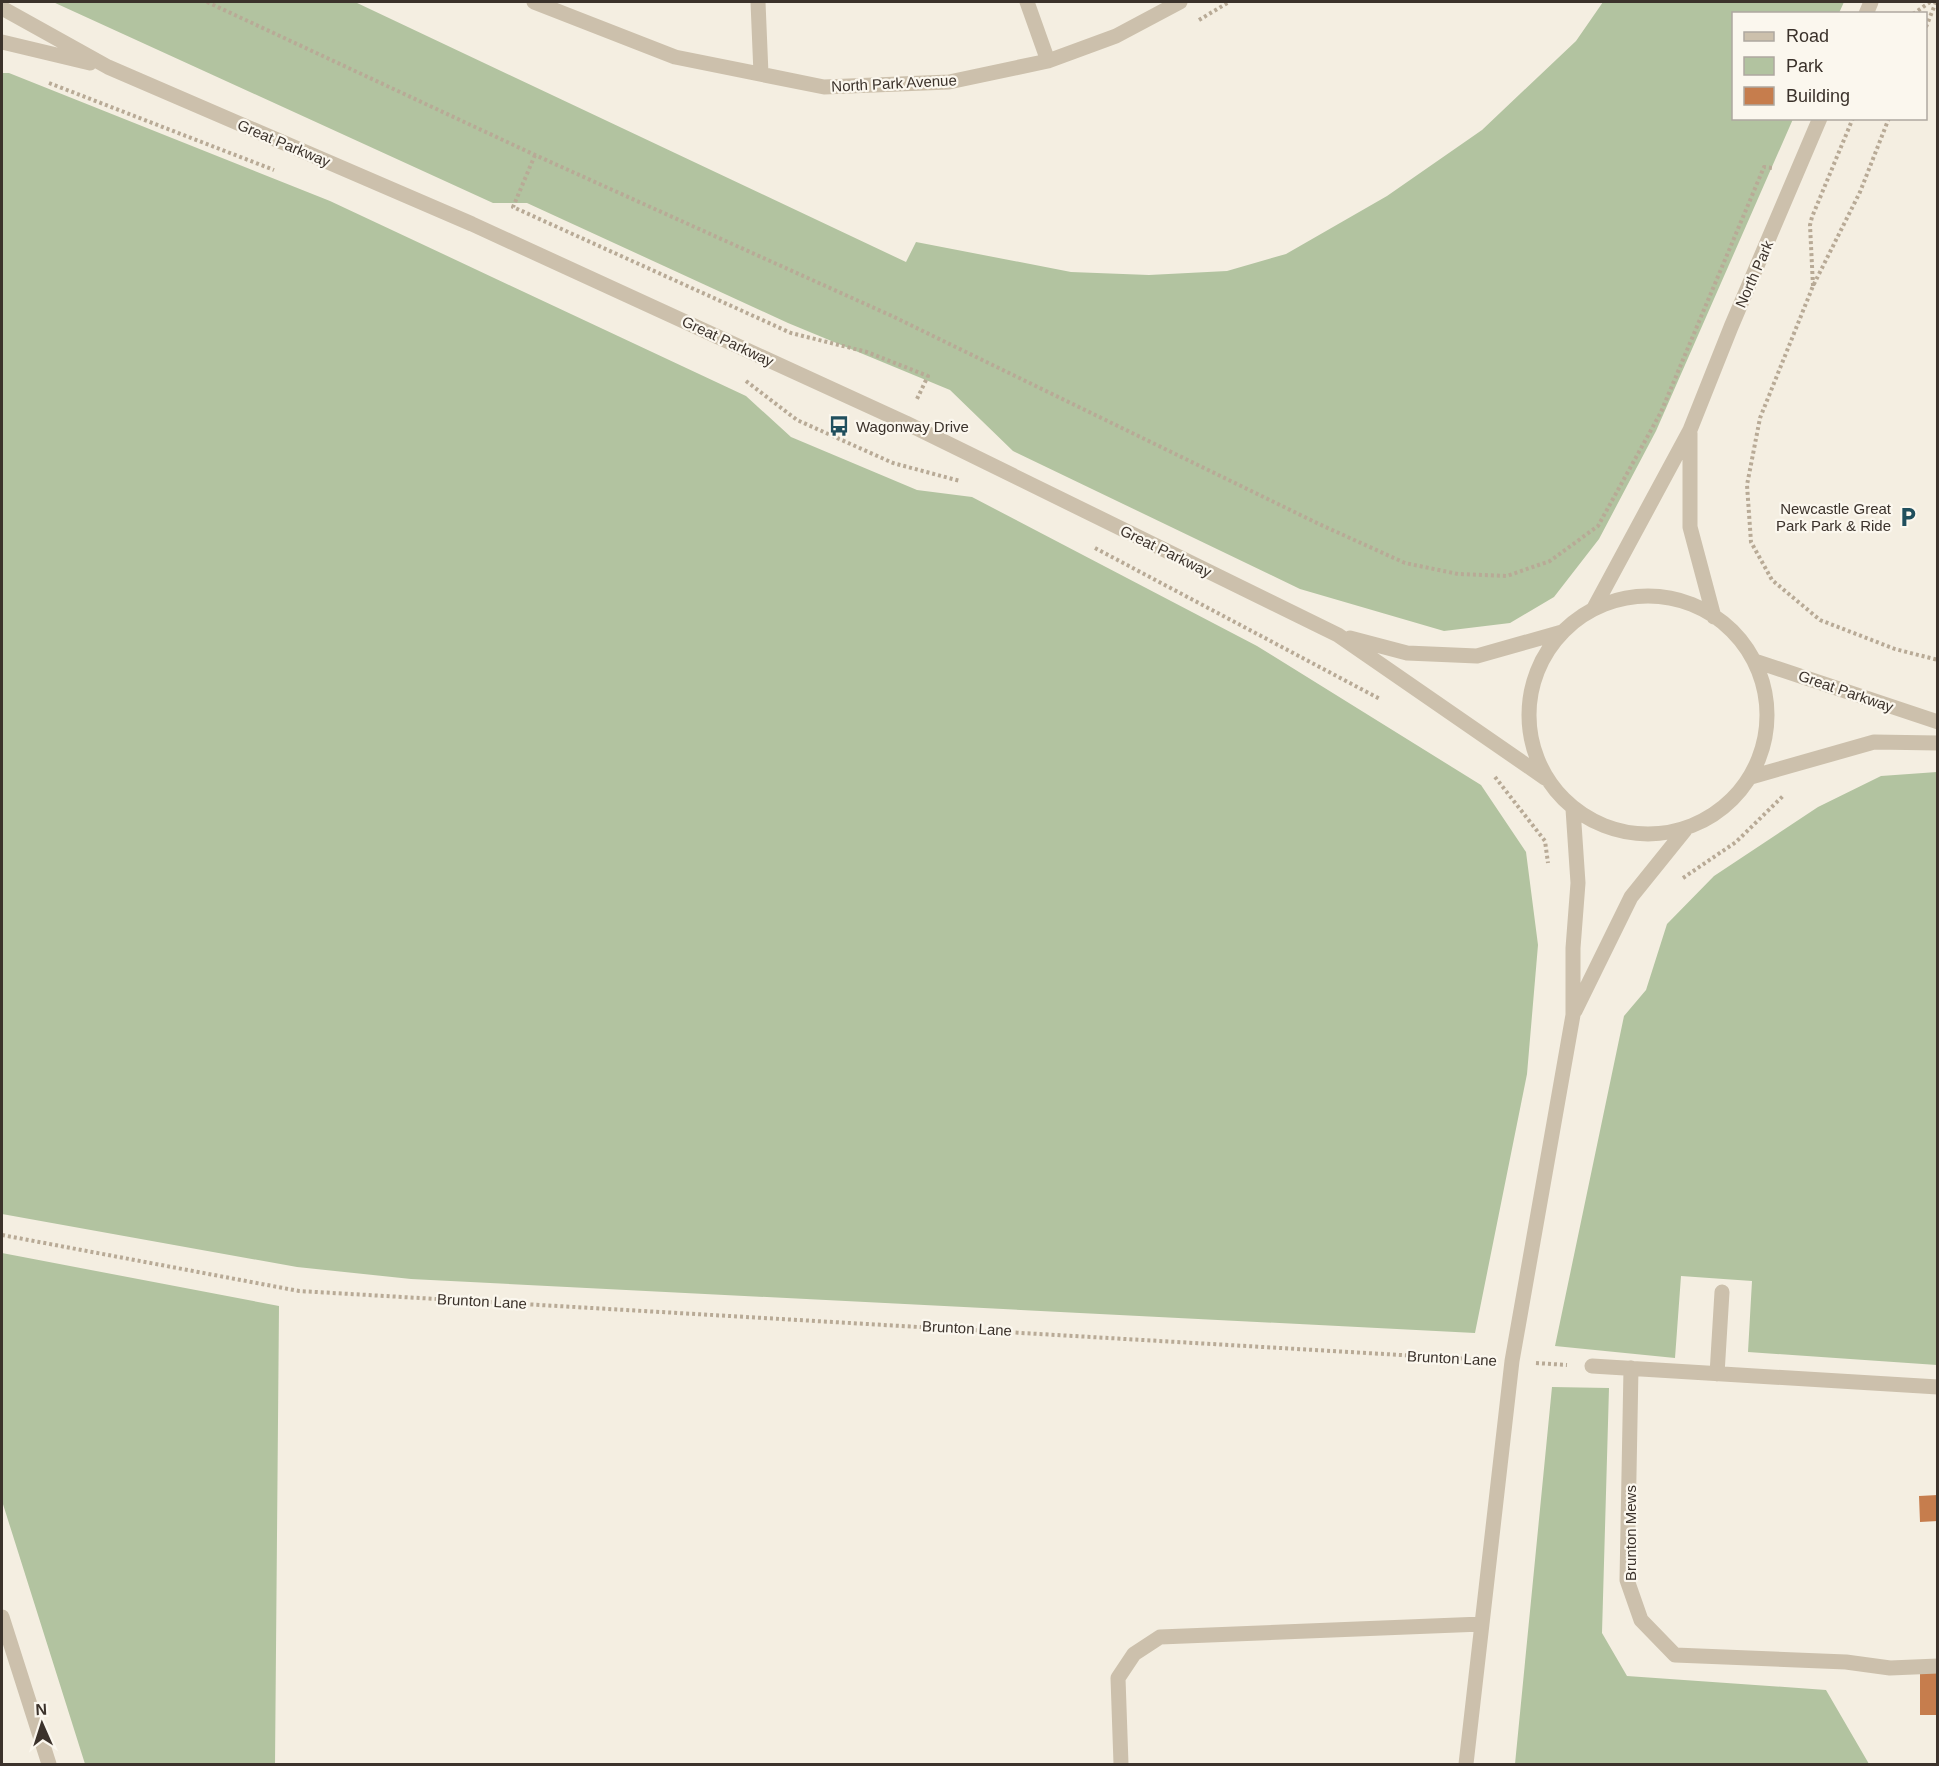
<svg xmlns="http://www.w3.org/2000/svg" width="1939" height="1766" font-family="Helvetica,sans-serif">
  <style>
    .green { fill: #b2c3a0 }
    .building { fill: #c67d4d }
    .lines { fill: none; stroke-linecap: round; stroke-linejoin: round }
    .path { stroke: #b8aa96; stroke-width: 4; stroke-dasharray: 3 3; stroke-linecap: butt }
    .minor { stroke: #ccc0ac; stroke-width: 15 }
    .labels { text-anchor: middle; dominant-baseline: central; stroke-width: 4.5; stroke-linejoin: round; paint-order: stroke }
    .street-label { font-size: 15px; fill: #3b322b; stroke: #fbf7ee }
    .poi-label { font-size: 15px; fill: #3b322b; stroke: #fbf7ee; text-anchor: start }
  </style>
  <rect width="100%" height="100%" fill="#f4eee1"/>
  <path class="green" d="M53 2H355L906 262 916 242 1071 272 1149 275 1227 271 1286 254 1387 196 1482 130 1576 41 1603 2H1844L1839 13 1734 14V118L1793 119 1656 431 1599 539 1554 597 1510 623 1444 631 1300 589 1013 451 950 390 788 323 527 203H493Z
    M2 73H9L330 201 746 396 791 437 917 490 972 497 1257 646 1481 785 1526 852 1538 945 1527 1074 1475 1333 411 1279 297 1267 2 1214Z
    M1937 772V1365L1748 1352 1752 1281 1681 1276 1675 1358 1555 1346 1624 1016 1646 990 1667 924 1714 876 1818 807 1881 776Z
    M2 1253 279 1306 275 1764H85L2 1501Z
    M1552 1387 1609 1388 1602 1633 1627 1676 1826 1690 1869 1764H1515Z"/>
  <path class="building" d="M1938 1495V1521L1920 1522 1919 1496Z
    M1920 1673H1938V1715H1920Z"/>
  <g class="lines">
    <path class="path" d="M207 2 535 155 892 316 1319 524 1405 563 1458 574 1507 576 1550 561 1598 526 1661 412 1764 167 1772 168
      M1913 14 1930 2
      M1199 20 1229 2
      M1926 27 1936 2
      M49 83 274 170
      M1889 118 1860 192 1813 286 1760 418 1747 485 1751 542 1772 580 1820 620 1895 649 1938 660
      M535 155 513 207 791 333 867 352 928 376 916 401
      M1813 286 1810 225 1812 217 1853 118
      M746 381 797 420 893 463 960 481
      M1095 548 1380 699
      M1495 777 1545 841 1548 863
      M1683 878 1736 842 1783 796
      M2 1235 299 1291 1487 1360
      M1536 1363 1567 1365"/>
    <path class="minor" d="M534 2 675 57 824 87 949 82 1048 61 1116 36 1180 2
      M758 2 761 74
      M1027 2 1048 61
      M2 8 108 67 472 224 906 423 1338 635 1545 778
      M1866 14 1871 2
      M2 42 90 63
      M1690 433V527L1714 617
      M1529 715a119 119 0 1 1 238 0a119 119 0 1 1-238 0Z
      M1594 608 1690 430 1731 327 1820 118
      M1350 638 1407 653 1477 656 1562 632
      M1755 661 1938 722
      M1751 777 1874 742 1938 743
      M1575 1011 1631 897 1685 830
      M1592 1366 1938 1387
      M1631 1368 1627 1580 1641 1620 1675 1655 1846 1662 1890 1668 1938 1666
      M1717 1374 1722 1292
      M2 1617 49 1764
      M1121 1764 1118 1678 1134 1654 1160 1637 1482 1624
      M1466 1764 1512 1361 1573 1015V948L1578 883 1573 809"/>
  </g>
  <defs>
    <g id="bus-bare" transform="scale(1.62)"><path d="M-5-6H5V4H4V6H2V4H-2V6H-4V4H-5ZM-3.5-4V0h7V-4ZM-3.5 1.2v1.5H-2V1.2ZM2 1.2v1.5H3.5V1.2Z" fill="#204f5d" stroke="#fbf7ee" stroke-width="2.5" paint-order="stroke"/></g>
    <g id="parking-bare" transform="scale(1.62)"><path d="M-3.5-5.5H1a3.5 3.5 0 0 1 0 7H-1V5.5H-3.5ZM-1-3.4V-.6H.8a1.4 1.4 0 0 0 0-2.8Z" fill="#204f5d" stroke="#fbf7ee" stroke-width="2.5" paint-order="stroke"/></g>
  </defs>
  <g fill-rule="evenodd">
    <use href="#bus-bare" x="839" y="426"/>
    <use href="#parking-bare" x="1908" y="517"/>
  </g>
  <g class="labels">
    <g class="street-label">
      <text transform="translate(894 83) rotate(-3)">North Park Avenue</text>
      <text transform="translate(284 143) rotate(23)">Great Parkway</text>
      <text transform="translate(1754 274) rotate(-66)">North Park</text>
      <text transform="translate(728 341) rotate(25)">Great Parkway</text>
      <text transform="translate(1166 551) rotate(26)">Great Parkway</text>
      <text transform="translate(1846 691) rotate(19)">Great Parkway</text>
      <text transform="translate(482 1301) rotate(3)">Brunton Lane</text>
      <text transform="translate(967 1328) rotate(3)">Brunton Lane</text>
      <text transform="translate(1452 1358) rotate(3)">Brunton Lane</text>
      <text transform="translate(1630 1533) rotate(-90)">Brunton Mews</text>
    </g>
    <g class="poi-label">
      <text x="856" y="426">Wagonway Drive</text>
      <text x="1891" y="508" text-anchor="end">Newcastle Great<tspan x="1891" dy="17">Park Park &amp; Ride</tspan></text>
    </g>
  </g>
  <rect width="1939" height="1766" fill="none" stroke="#3b322b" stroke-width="6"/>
  <rect x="1732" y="12" width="195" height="108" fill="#fbf7ee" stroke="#aea8a0" stroke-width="1.5"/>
  <rect x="1744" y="32" width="30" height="9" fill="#ccc0ac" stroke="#aea8a0" stroke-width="1.5"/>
  <text x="1786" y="42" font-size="18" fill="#3b322b">Road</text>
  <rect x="1744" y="57" width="30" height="18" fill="#b2c3a0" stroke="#aea8a0" stroke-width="1.5"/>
  <text x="1786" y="72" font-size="18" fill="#3b322b">Park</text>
  <rect x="1744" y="87" width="30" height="18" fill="#c67d4d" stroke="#aea8a0" stroke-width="1.5"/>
  <text x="1786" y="102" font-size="18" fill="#3b322b">Building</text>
  <g transform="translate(42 1724) rotate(357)" stroke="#fbf7ee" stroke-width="4.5" paint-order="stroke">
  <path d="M0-4.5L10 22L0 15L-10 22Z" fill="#3b322b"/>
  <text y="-9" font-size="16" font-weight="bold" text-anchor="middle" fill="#3b322b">N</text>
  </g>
</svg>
